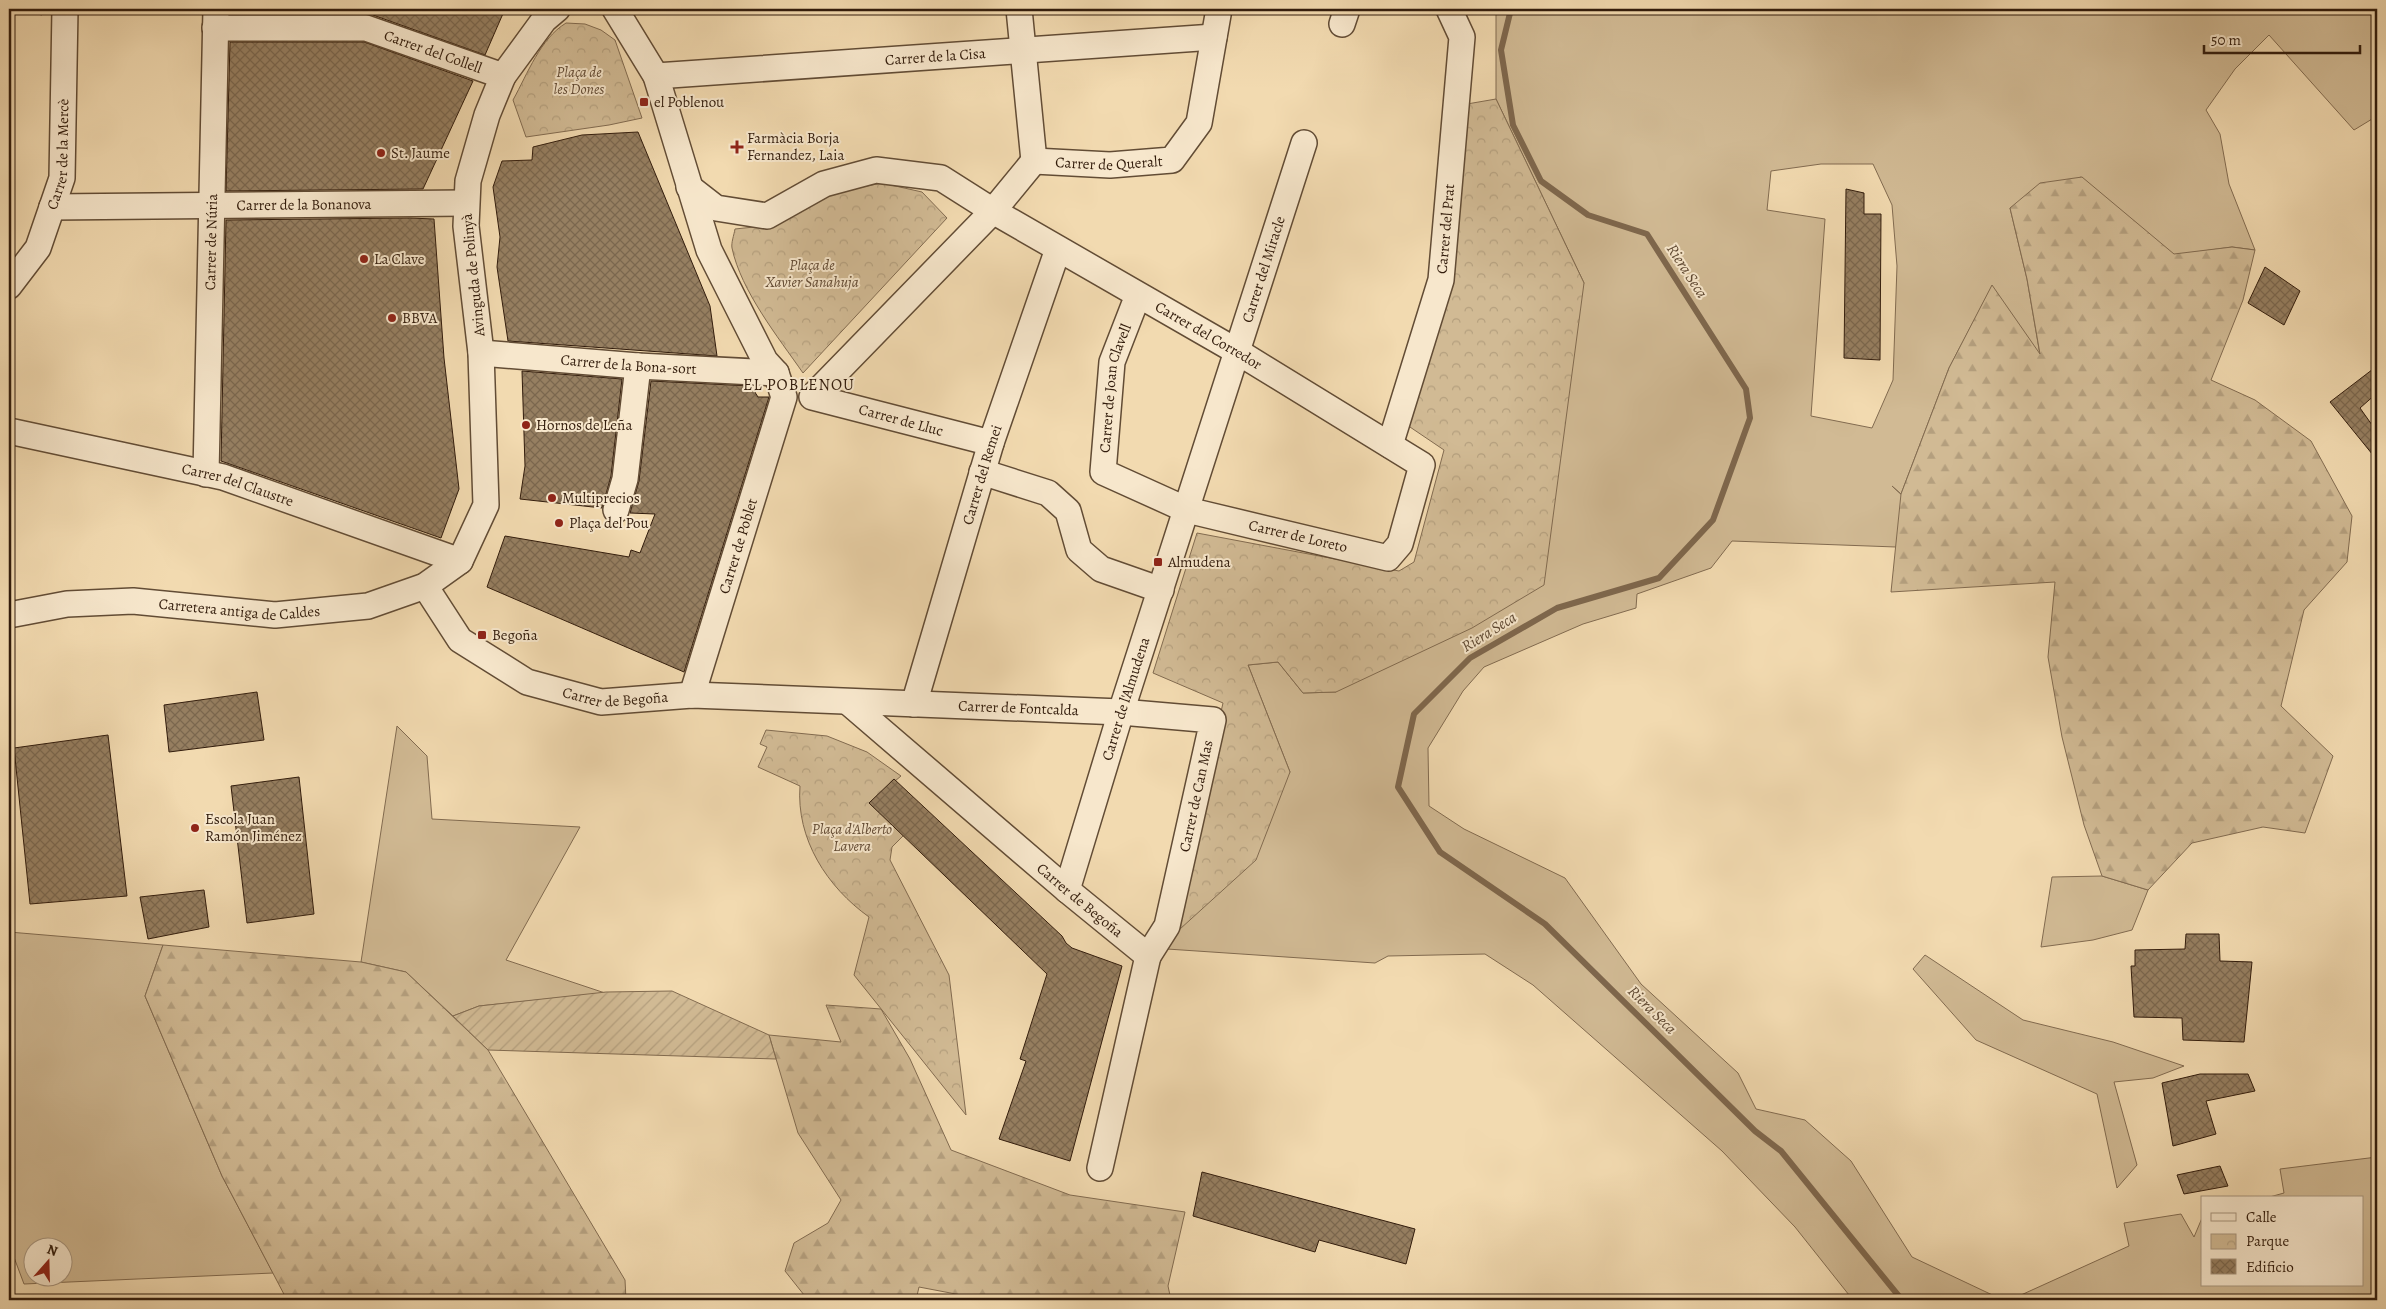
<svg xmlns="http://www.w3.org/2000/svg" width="2386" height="1309" font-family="Alegreya,serif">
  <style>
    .grass { fill: #d1ba94; stroke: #826b50; fill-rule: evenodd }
    .forest { fill: url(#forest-firs); stroke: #826b50 }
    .park { fill: url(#park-crowns); stroke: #826b50 }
    .garden { fill: url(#garden-furrows); stroke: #826b50 }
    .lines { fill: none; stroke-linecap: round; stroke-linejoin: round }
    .stream { stroke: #7e674d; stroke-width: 6 }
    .building { fill: url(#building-cross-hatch); stroke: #321c0c }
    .minor-casing { stroke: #624c35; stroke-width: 28 }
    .minor { stroke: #f7e7cc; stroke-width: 25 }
    .poi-dot { fill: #8f2418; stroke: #f7e7cc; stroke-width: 2 }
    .labels { text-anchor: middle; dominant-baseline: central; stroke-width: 4; stroke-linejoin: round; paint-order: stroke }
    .street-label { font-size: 15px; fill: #321c0c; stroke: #f7e7cc }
    .park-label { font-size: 15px; font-style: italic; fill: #624b35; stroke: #f7e7cc }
    .poi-label { font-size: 15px; fill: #321c0c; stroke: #f7e7cc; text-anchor: start }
    .water-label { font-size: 16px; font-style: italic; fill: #5e4832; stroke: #f7e7cc }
    .neighbourhood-label { font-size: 16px; letter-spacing: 1px; fill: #321c0c; stroke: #f7e7cc }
  </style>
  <defs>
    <pattern id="forest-firs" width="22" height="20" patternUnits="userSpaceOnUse" patternTransform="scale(1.25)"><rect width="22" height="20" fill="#d1ba94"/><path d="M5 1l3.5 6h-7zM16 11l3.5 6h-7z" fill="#b49f7e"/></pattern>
    <pattern id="park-crowns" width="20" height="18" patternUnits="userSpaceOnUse" patternTransform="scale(1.25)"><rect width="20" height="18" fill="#d1ba94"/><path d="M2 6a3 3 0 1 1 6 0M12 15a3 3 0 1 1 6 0" fill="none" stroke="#b49f7e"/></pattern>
    <pattern id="garden-furrows" width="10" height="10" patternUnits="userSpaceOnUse" patternTransform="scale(1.25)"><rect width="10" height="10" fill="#d1ba94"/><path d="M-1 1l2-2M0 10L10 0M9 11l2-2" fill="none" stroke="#b49f7e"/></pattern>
    <pattern id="building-cross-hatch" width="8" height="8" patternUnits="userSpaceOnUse" patternTransform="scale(1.25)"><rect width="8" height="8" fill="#967f61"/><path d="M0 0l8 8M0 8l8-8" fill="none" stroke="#7b674e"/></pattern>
  </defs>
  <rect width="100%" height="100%" fill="#f2dab0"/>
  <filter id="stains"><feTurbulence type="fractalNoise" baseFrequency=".004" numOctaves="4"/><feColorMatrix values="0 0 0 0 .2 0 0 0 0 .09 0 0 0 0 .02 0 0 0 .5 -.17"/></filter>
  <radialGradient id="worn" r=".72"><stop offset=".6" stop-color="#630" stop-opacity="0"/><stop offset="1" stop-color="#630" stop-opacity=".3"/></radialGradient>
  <path class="grass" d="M11 9H43L42 15Z
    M1496 9H2377V116L2354 130 2269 35 2235 69 2206 110 2220 134 2229 184 2255 250 2232 247 2174 255 2081 177 2010 208 2027 279 2040 355 1992 286 1949 368 1901 494 1892 486 1905 498 1896 547 1732 541 1711 568 1637 594 1636 608 1583 624 1484 667 1463 691 1428 748 1429 806 1464 829 1565 878 1641 984 1738 1073 1756 1109 1805 1120 1851 1161 1912 1257 2003 1300H1853L1795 1227 1722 1151 1533 985 1485 954 1388 956 1375 963 1167 949 1169 939 1290 772 1248 665 1278 662 1303 693 1336 692 1584 283 1496 99ZM1821 164H1873L1892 205 1897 266 1893 380 1872 428 1811 416 1825 219 1767 210 1771 171Z
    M397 726 427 756 432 819 580 827 506 960 605 993 479 1006 453 1016 406 972 361 962Z
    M2102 876 2148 890 2132 930 2093 940 2041 947 2052 877Z
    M9 930V932L163 945 145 996 222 1176 273 1273 24 1284 9 1244ZM32 1246H62V1276H32Z
    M1925 955 2023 1020 2113 1042 2184 1066 2153 1078 2114 1082 2137 1165 2117 1188 2097 1094 1976 1040 1913 969Z
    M2377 1157V1300H2010L2129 1246 2124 1223 2181 1214 2194 1237 2202 1218V1285H2362V1198H2266L2284 1193 2280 1169Z"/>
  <path class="forest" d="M2082 177 2174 254 2232 247 2255 250 2243 300 2211 380 2255 400 2311 441 2352 516 2347 562 2304 610 2281 706 2333 756 2305 833 2263 827 2192 843 2148 890 2102 876 2084 825 2062 737 2048 657 2055 582 1891 592 1901 494 1949 368 1992 285 2040 354 2027 279 2010 208 2040 183Z
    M163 945 361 962 406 972 488 1050 625 1280 626 1300H287L222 1176 145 996Z
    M826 1005 881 1009 910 1059 951 1150 1070 1195 1185 1212 1168 1286 1171 1300H968L961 1295 919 1287 916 1300H808L785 1271 794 1243 828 1223 841 1200 798 1133 769 1035 841 1042Z"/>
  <path class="park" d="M566 23 585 24 601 30 615 40 642 118 609 125 526 137 513 100C528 73 540 39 566 23Z
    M1496 99 1584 283 1544 585 1472 628 1336 692 1303 693 1278 662 1248 665 1290 772 1256 860 1169 939 1223 703 1153 673 1197 533 1399 571 1414 562 1444 450 1407 425 1467 104Z
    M882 183 922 192 947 218 803 373C778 337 741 291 732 248 731 243 734 235 735 229L773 225 826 194Z
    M766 730 827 736 867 752 901 776 895 781 904 835 892 847 890 860 949 975 966 1115 854 975 869 917C827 887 796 839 800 786L758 767 767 747 760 744Z"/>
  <path class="garden" d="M672 991 769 1035 776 1059 488 1050 453 1016 479 1006 606 992Z"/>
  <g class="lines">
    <path class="stream" d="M1511 9 1501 50 1513 125 1541 181 1588 215 1647 234 1746 389 1750 418 1713 520 1659 578 1557 608 1470 658 1414 714 1398 787 1440 852 1545 924 1755 1131 1781 1151 1902 1300"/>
  </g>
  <path class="building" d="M230 9H505L485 55 370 14H230Z
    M230 42H364L473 81 423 189 226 191Z
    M638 132 710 306 717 356 508 341 497 267 500 237 493 187 502 161 532 160 533 147 582 135Z
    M1846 189 1864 193V214H1881L1880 360 1844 358Z
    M410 218 434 219 444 358 459 489 441 538 221 461 226 220Z
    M2265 267 2300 291 2284 325 2248 303Z
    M2377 366V393L2360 408 2377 432V460L2330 402Z
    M522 371 622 379 611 476 602 508 520 499 525 466Z
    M651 381 751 386 758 397H769L684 672 487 587 505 536 629 557 631 550 640 553 655 514 630 513 639 481Z
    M257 692 264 740 169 752 164 705Z
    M108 735 127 896 30 904 14 748Z
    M299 777 314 914 247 923 231 786Z
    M894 779 1062 936 1066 943 1072 948 1122 966 1070 1161 999 1139 1026 1061 1020 1059 1047 974 869 803Z
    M204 890 209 927 148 939 140 897Z
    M2186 934H2219L2220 961 2252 962 2244 1042 2183 1040 2182 1018 2134 1017 2131 966H2135V950L2185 949Z
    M2200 1074H2248L2255 1091 2206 1101 2216 1134 2173 1146 2162 1083Z
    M2220 1166 2228 1186 2184 1194 2177 1175Z
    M1202 1172 1415 1229 1406 1264 1319 1240 1315 1252 1193 1216Z"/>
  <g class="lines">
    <g class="minor-casing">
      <g id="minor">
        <path d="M615 9 656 76 709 250 765 361 776 373 784 397 692 695"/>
        <path d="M1019 9 1034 161"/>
        <path d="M1342 24 1347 9"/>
        <path id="s1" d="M215 28H366L503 76"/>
        <path id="s2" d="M656 76 1214 37"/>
        <path id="s3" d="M1034 161 1110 165 1172 160 1199 123 1219 9"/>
        <path id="s4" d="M689 187 716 208 767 216 824 184 876 170 941 178 993 211 1238 352 1422 465 1400 544 1388 558 1187 510 1103 472 1112 362 1138 295"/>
        <path id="s5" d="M52 207 466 203"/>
        <path id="s6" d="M9 286 38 248 62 178 65 9"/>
        <path id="s7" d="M481 353 638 366 776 373"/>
        <path id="s8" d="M9 431 223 477 460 561"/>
        <path d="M991 443 812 397 993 211 1034 161"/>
        <path id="s9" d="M1390 445 1441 280 1462 37 1449 9"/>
        <path d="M982 472 1048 493 1068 511 1079 550 1101 569 1161 590"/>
        <path id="s10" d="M206 474 216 9"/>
        <path d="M616 510 625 479 638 366"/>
        <path id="s11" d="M425 586 460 640 527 682 601 702 692 695 1121 712 1213 720 1167 926 1148 956"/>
        <path id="s12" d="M9 615 67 604 133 601 275 615 368 606 425 586 460 561 486 505 481 353 466 226 468 181 487 115 503 76 544 20 557 9"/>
        <path id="s13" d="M848 702 1067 890 1148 956 1100 1168"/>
        <path id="s14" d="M914 704 991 443 1058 249"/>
        <path id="s15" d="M1067 890 1121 712 1304 143"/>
      </g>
    </g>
    <use href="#minor" class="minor"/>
  </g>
  <g class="poi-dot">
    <rect x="639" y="97" width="10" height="10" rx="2.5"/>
    <path d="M734.5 139.5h5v5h5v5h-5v5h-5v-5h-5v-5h5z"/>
    <circle cx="381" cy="153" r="5"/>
    <circle cx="364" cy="259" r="5"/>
    <circle cx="392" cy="318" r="5"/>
    <circle cx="526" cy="425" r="5"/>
    <circle cx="552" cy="498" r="5"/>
    <circle cx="559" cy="523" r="5"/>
    <rect x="1153" y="557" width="10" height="10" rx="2.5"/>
    <rect x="477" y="630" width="10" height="10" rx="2.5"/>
    <circle cx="195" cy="828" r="5"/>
  </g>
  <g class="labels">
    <g class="street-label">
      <text stroke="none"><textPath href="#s1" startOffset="222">Carrer del Collell</textPath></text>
      <text stroke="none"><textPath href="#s2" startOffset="280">Carrer de la Cisa</textPath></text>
      <text stroke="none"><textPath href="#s6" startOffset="145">Carrer de la Mercè</textPath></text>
      <text stroke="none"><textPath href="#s3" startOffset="75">Carrer de Queralt</textPath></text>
      <text stroke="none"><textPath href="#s5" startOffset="252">Carrer de la Bonanova</textPath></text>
      <text stroke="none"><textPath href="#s9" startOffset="224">Carrer del Prat</textPath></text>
      <text stroke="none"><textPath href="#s10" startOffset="232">Carrer de Núria</textPath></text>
      <text stroke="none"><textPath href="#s15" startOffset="651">Carrer del Miracle</textPath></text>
      <text transform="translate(473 275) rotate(-96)">Avinguda de Polinyà</text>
      <text stroke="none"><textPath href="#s4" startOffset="581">Carrer del Corredor</textPath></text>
      <text stroke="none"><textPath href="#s7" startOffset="148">Carrer de la Bona-sort</textPath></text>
      <text stroke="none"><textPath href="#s4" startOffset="1315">Carrer de Joan Clavell</textPath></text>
      <text transform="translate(901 420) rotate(15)">Carrer de Lluc</text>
      <text stroke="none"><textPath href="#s14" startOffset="239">Carrer del Remei</textPath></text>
      <text stroke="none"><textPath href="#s8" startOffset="235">Carrer del Claustre</textPath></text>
      <text transform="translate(1298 536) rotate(13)">Carrer de Loreto</text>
      <text transform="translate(738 546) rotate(-73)">Carrer de Poblet</text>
      <text stroke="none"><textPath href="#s12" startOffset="232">Carretera antiga de Caldes</textPath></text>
      <text stroke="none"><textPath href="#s11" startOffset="234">Carrer de Begoña</textPath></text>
      <text stroke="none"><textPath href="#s15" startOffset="200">Carrer de l'Almudena</textPath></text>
      <text stroke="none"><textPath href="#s11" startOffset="638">Carrer de Fontcalda</textPath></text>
      <text transform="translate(1196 796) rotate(-78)">Carrer de Can Mas</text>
      <text stroke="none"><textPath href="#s13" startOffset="305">Carrer de Begoña</textPath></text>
    </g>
    <g class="park-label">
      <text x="579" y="72">Plaça de<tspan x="579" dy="17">les Dones</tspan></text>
      <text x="812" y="265">Plaça de<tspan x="812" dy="17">Xavier Sanahuja</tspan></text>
      <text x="852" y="829">Plaça d'Alberto<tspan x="852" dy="17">Lavera</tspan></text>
    </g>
    <g class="poi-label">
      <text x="654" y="102">el Poblenou</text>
      <text x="747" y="138">Farmàcia Borja<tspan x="747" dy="17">Fernandez, Laia</tspan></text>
      <text x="391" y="153">St. Jaume</text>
      <text x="374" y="259">La Clave</text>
      <text x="402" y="318">BBVA</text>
      <text x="536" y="425">Hornos de Leña</text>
      <text x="562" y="498">Multiprecios</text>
      <text x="569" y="523">Plaça del Pou</text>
      <text x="1168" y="562">Almudena</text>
      <text x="492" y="635">Begoña</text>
      <text x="205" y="819">Escola Juan<tspan x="205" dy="17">Ramón Jiménez</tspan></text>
    </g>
    <g class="water-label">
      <text transform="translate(1687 271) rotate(57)">Riera Seca</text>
      <text transform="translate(1489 632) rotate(-32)">Riera Seca</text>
      <text transform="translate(1652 1010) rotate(45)">Riera Seca</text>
    </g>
    <g class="neighbourhood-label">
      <text x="799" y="385">EL POBLENOU</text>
    </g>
  </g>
  <rect width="2386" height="1309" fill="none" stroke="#f2dab0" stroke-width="30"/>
  <rect x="10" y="10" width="2366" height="1289" fill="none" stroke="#321c0c" stroke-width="2.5"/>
  <rect x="15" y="15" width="2356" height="1279" fill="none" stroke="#321c0c"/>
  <rect x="2201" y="1196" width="162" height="90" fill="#f7e7cc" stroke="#a8967f"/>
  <rect x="2211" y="1213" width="25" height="8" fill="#f7e7cc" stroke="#a8967f"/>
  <text x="2246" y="1222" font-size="15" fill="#321c0c">Calle</text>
  <rect x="2211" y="1234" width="25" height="15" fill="url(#park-crowns)" stroke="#a8967f"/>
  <text x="2246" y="1246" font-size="15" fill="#321c0c">Parque</text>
  <rect x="2211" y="1259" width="25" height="15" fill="url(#building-cross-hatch)" stroke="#a8967f"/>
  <text x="2246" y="1272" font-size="15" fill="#321c0c">Edificio</text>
  <g transform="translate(48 1262) rotate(20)"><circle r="24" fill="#f7e7cc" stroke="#a8967f"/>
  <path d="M0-4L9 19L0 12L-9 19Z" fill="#8f2418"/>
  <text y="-8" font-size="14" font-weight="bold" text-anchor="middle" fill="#321c0c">N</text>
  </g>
  <path d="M2204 45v8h156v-8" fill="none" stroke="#321c0c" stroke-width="2.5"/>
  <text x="2211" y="45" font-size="15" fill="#321c0c" stroke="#f7e7cc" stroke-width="4" paint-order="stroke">50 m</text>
  <rect width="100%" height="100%" filter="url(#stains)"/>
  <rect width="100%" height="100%" fill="url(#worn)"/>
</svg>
